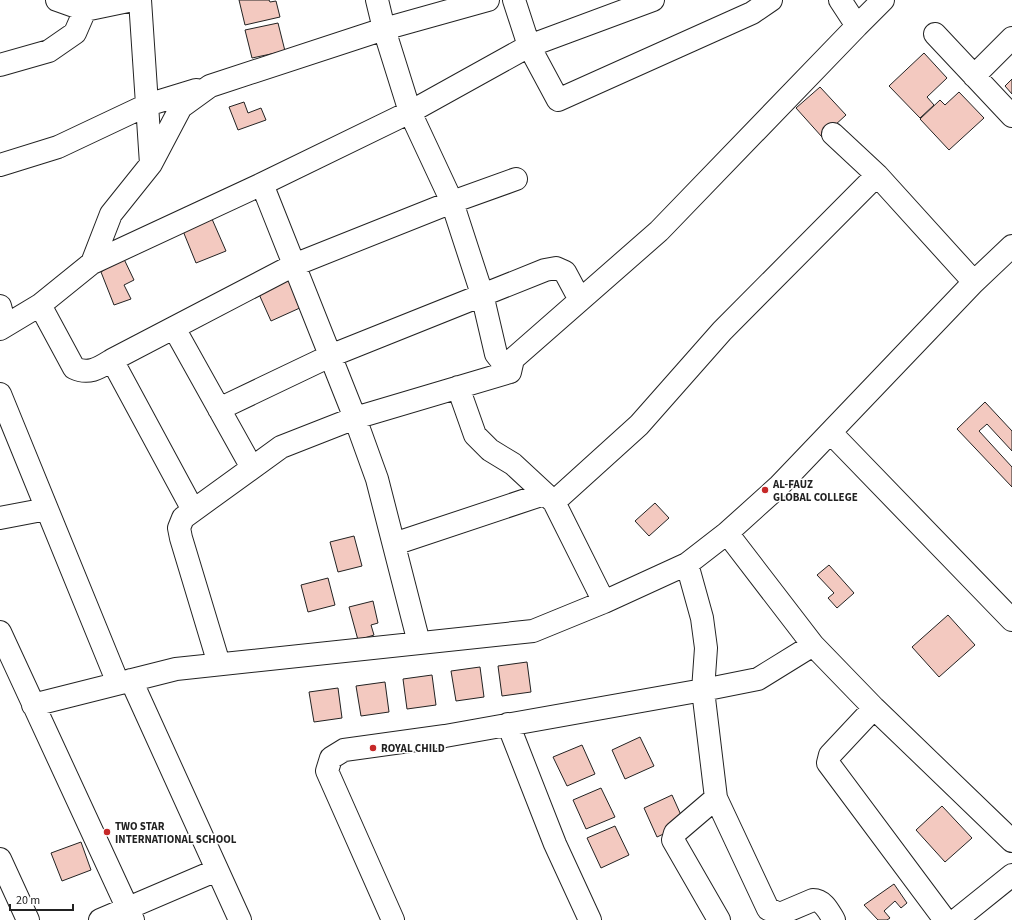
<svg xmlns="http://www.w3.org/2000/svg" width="1012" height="920" font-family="'Source Sans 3',sans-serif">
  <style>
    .building { fill: #f3c9c0; stroke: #222 }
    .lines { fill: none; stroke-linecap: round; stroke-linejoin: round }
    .minor-casing { stroke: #222; stroke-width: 24 }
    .minor { stroke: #fff; stroke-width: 22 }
    .poi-dot { fill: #c62828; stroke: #fff; stroke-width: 1.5 }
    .labels { text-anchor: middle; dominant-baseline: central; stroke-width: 3; stroke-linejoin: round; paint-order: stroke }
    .poi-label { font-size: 11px; font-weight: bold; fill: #222; stroke: #fff; text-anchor: start }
  </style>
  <rect width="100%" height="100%" fill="#fff"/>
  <path class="building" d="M239 0H269L270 2 276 1 280 17 245 25Z
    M278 23 285 51 252 58 245 30Z
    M924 53 947 78 927 97 934 105 920 118 889 86Z
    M1012 79V94L1005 86Z
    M820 87 846 115 822 137 796 108Z
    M959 92 984 118 949 150 920 119 940 100 945 105Z
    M244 102 248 113 261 108 266 120 238 130 229 107Z
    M212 219 226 251 196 263 183 231Z
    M123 257 134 280 124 285 131 299 114 305 101 272Z
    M290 279 302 307 271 321 258 292Z
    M985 402 1012 431V451L987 424 979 431 1012 467V487L957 429Z
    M655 503 669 518 649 536 635 521Z
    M354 536 362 566 338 572 330 542Z
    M829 565 854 593 837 608 828 598 834 593 817 575Z
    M328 578 335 605 308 612 301 585Z
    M373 601 378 623 371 625 374 635 358 640 349 607Z
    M948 615 975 645 939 677 912 647Z
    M527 662 531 692 502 696 498 666Z
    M480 667 484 697 456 701 451 671Z
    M432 675 436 705 407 709 403 679Z
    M385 682 389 712 361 716 356 686Z
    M338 688 342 718 314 722 309 692Z
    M640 737 654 766 625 779 612 750Z
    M582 745 595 774 567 786 553 757Z
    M601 788 615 817 586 829 573 800Z
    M672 795 685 824 657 837 644 808Z
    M942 806 972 838 945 862 916 830Z
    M615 826 629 855 601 868 587 838Z
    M81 842 91 870 62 881 51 853Z
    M894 884 907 903 901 908 895 901 884 911 890 918 887 920H878L864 905Z"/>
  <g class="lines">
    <g class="minor-casing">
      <path id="minor" d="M57 0 85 10 133 0
        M140 0 151 164
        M514 0 529 46 558 100 752 13 771 0
        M840 0 857 26 883 0
        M935 34 1012 116
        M0 65 49 51 75 33 85 10
        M974 76 1012 38
        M833 134 877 175 974 282
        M0 165 58 147 147 105 196 90
        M262 184 355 418 377 479 419 643
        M92 263 111 214 151 164 181 107 210 86 384 29 488 0
        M40 305 74 368C89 375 99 368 112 360L193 510
        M0 306 5 325
        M174 328 252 468
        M0 329 40 305 92 263 262 184 410 112 529 46 653 0
        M112 360 294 265 452 202 516 179
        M510 372 513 359 659 231 857 26
        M458 387 475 435 490 450 513 464 554 502 604 602
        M0 394 118 683
        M219 409 330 356 545 270 556 268 565 272 580 300
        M831 433 1012 620
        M554 502 639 425 722 331 877 175
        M0 518 47 509
        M727 533 813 645 874 708 1012 841
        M394 544 544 494
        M687 564 702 618 706 648 703 690 716 798 675 833 673 840 719 920
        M0 632 133 920
        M219 664 181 538 179 528 183 518 281 447 355 418 510 372 496 354 482 294 452 202 410 112 384 29 377 0
        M131 680 240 920
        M33 705 176 669 533 631 604 602 687 564 727 533 778 487 974 282 1012 246
        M874 708 830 755 828 763 945 920
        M508 724 555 844 590 920
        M716 798 768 909 780 914 813 900C824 900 829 912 834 920
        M0 859 28 920
        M100 920 217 870
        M393 920 327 771 331 758 344 750 445 736 703 690 758 679 813 645
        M956 920 1012 875"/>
    </g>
    <use href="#minor" class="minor"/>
  </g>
  <g class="poi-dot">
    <circle cx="765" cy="490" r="4"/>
    <circle cx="373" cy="748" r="4"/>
    <circle cx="107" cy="832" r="4"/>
  </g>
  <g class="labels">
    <g class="poi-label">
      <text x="773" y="484">AL-FAUZ<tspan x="773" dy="13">GLOBAL COLLEGE</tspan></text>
      <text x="381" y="748">ROYAL CHILD</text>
      <text x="115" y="826">TWO STAR<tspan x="115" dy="13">INTERNATIONAL SCHOOL</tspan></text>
    </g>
  </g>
  <path d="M10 904v6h63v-6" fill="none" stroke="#222222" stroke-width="2"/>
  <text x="16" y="904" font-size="12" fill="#222222" stroke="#ffffff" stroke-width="3" paint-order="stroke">20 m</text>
</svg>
